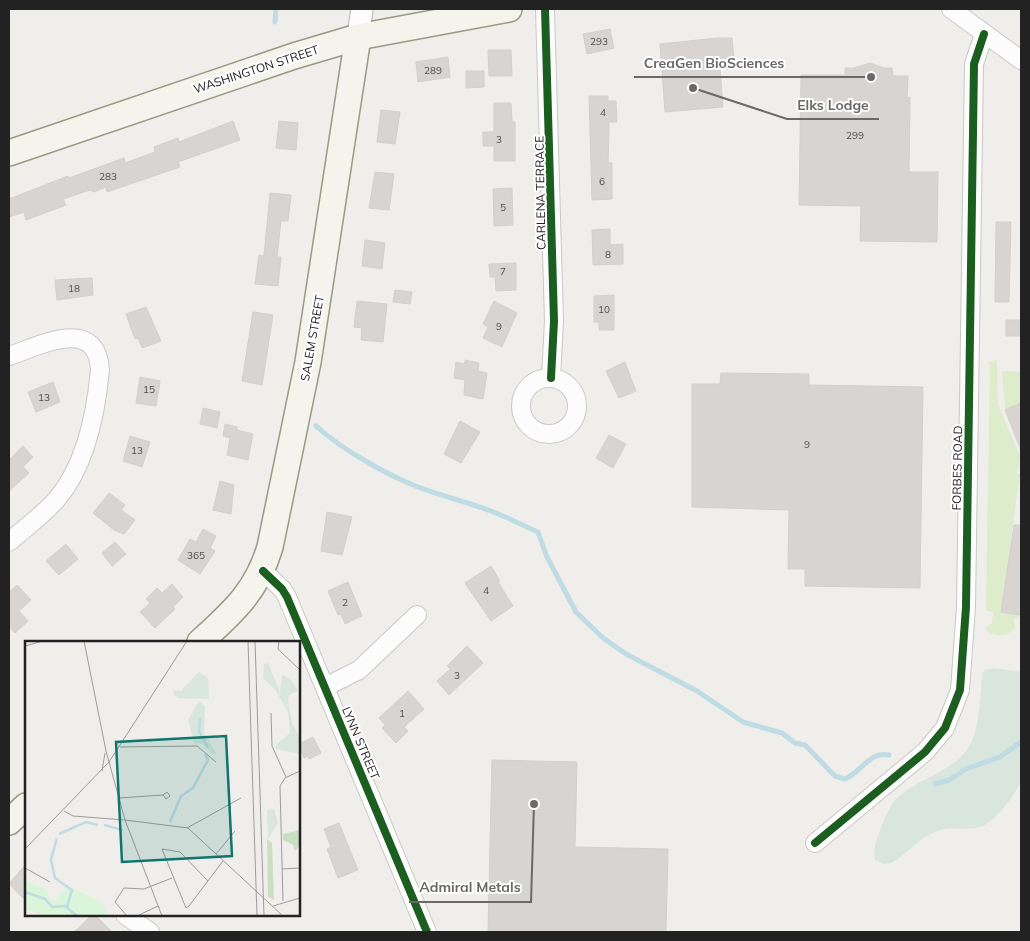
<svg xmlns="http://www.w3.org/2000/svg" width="1030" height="941" font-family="Mulish,sans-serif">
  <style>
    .grass { fill: #ddeccb }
    .wetland { fill: #d9e6de }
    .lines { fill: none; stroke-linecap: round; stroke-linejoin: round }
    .stream { stroke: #bfdbe3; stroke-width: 5 }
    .building { fill: #d7d4d2; stroke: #d3d0cc }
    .minor-casing { stroke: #c9c8c7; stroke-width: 20 }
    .tertiary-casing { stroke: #c9c8c7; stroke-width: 24 }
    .secondary-casing { stroke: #999a82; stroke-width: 28 }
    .minor { stroke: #fdfcfc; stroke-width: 18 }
    .tertiary { stroke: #fdfcfc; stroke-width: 21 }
    .secondary { stroke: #f4f4ed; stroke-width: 25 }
    .cycleway-casing { stroke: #fff; stroke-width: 11 }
    .cycleway { stroke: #1b5e20; stroke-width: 8 }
    .labels { text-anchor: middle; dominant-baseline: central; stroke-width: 4; stroke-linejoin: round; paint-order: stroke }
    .number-label { font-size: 10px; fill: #4f4e4e }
    .street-label { font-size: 12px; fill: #222; stroke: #fff }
    .inset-river { fill: none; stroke: #bfdbe3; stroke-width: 2.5 }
    .inset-road { fill: none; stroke: #9e9c9b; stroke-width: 1 }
    .view { fill: #0f766e; fill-opacity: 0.15; stroke: #0f766e; stroke-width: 2.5 }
    .inset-edge { fill: none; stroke: #222; stroke-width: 2.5 }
    .leader { fill: none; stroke: #6a6968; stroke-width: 2 }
    .callout-dot { fill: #6a6968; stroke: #fff; stroke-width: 2 }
    .callout-label { font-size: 14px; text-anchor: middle; font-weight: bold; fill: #6a6968; stroke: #fff; stroke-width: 4; stroke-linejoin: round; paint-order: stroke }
  </style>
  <rect width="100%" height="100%" fill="#f0eeeb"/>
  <path class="grass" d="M997 359 998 404 1020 457 1017 473 1020 474 1001 612 1019 615V618L1013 619 1016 628C1006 637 994 638 985 628L992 623 993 612 986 611V603L990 365 988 363Z
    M1002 371 1021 372V403L1005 410Z"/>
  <path class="wetland" d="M994 668 1021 672C1021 689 1025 775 1020 783 1014 796 996 820 983 826 967 832 953 825 938 831 919 837 908 854 891 863L884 864 875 860C873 847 877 839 881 827 885 818 890 804 898 797 919 778 957 771 971 743 979 728 981 692 982 675L984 670Z"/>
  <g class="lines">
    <path class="stream" d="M275 22 276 9
      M316 426C339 447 377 469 406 482 437 496 472 502 503 516 515 521 526 527 538 532L547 557 576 612 603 638 626 654 697 691 743 722 782 733 795 743 805 745 835 776 845 779C862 772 869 751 889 755
      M935 784 949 780 966 769 1000 757 1021 742"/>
  </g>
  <path class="building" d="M610 29 614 48 587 54 583 34Z
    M717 38H732L735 68 720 69 723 107 665 112 660 44Z
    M488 50H511L512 76H489Z
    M448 57 450 77 418 82 416 62Z
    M870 63 884 68H892L893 76H908L907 98 910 97 909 172H938L937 242 860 241 861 206 799 205 801 75H845V68H854Z
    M466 71H484V87L466 88Z
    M589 96H608V101H616L617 122H609V132L608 163H612V199L592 200Z
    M494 103H511L512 122H515V161H494V146H483V132H494Z
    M381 110 400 112 395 144 377 142Z
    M233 121 240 140 178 162 180 167 107 192 106 187 94 192 90 190 63 199 66 205 26 220 24 212 9 217V199L68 176 69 178 124 158 125 163 155 152 154 147 178 138 179 142Z
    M279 121 298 123 296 150 276 148Z
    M375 172 394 174 389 210 369 208Z
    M512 188 513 225 494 226 493 189Z
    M270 193 291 195 288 221H281L277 257H281L278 286 255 284 259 255 264 256Z
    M996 222H1011L1009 302H995Z
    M610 229V245L623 244V264L593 265 592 230Z
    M365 240 385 243 382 269 362 266Z
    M516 263V290L496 291 495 277H490L489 264Z
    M92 278 93 295 57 300 55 280Z
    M395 290 412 292 410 304 393 302Z
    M614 295V330H599V322H594V296Z
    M357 301 387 304 383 342 361 340 362 328 354 327Z
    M494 301 517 313 502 347 483 338 488 327 483 324Z
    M146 307 161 341 142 348 138 338 135 339 126 314Z
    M253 312 273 315 262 385 242 381Z
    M1006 320H1021V336H1006Z
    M465 360 479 363 478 371 487 373 483 399 464 395 465 380 454 378 456 362 465 364Z
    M625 362 636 391 619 398 606 371Z
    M721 373 809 374V385L923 387 920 588 805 586V569H788L789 510 692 507V384H720Z
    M140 377 160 381 156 406 136 403Z
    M53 382 60 402 36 412 28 392Z
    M1021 403V450L1005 410Z
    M203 408 220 412 217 428 200 424Z
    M460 421 480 432 461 463 444 454Z
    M225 424 237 427V430L253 434 248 460 227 455 230 438 223 436Z
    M609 435 626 444 613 468 596 458Z
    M130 436 150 442 142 467 123 461Z
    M23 446 33 457 23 467 29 473 9 491V460Z
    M220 481 234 485 231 514 213 510Z
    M109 493 125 505 121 510 135 520 124 534 114 530 93 513Z
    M327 512 352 517 342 555 321 551Z
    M1014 525H1021V614L1019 615 1001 612Z
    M203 529 216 536 210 548 215 551 200 574 178 560 190 539 196 542Z
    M115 542 126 554 112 566 102 553Z
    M66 544 78 559 59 575 46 561Z
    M491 566 500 581 498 582 513 606 491 621 465 583Z
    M348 582 362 616 345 624 341 614 338 615 328 591Z
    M172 584 183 597 173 607 175 609 155 628 140 612 150 603 146 599 157 588 162 593Z
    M17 585 31 600 19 611 28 621 15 633 9 626V592Z
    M467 646 483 663 449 695 437 681 450 669 447 666Z
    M408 691 424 709 404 727 408 731 396 743 382 728 385 725 379 718Z
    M313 737 321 753 309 759 308 756 304 758 299 744Z
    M492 760 577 762 575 847 668 849 666 932H488Z
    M339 823 358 870 338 878 327 849 331 847 324 829Z
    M26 864V901L9 884Z
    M92 915H95L112 932H74Z"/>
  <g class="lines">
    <g class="minor-casing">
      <path id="minor" d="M545 9 554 321 551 378
        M951 9 1021 60
        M9 356C39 346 97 315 100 370 96 413 86 465 57 499 43 515 25 528 9 542
        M521 406a28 28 0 1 1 56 0a28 28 0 1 1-56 0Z
        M263 571 282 589 287 597 427 932
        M325 687 359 670 417 615
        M815 843 925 752 945 728 960 690 966 607 974 64 984 34
        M125 915 150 932"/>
    </g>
    <g class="tertiary-casing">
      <path id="tertiary" d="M358 37 362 9"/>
    </g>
    <g class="secondary-casing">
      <path id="secondary" d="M9 153 294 56 358 37 509 9
        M200 642C233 612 257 591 270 547L308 362 358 37
        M9 822 26 806"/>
    </g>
    <use href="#minor" class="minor"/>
    <use href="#tertiary" class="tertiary"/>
    <use href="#secondary" class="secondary"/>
    <g class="cycleway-casing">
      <path id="cycleway" d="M545 9 554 321 551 378
        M263 571 282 589 287 597 427 932
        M815 843 925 752 945 728 960 690 966 607 974 64 984 34"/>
    </g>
    <use href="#cycleway" class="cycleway"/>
  </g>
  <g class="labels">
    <g class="number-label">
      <text x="599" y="41">293</text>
      <text x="433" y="70">289</text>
      <text x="603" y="112">4</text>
      <text x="855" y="135">299</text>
      <text x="499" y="139">3</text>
      <text x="108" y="176">283</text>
      <text x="602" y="181">6</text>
      <text x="503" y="207">5</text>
      <text x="608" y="254">8</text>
      <text x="503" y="271">7</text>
      <text x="74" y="288">18</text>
      <text x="604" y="309">10</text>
      <text x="499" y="326">9</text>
      <text x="149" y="389">15</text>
      <text x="44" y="397">13</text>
      <text x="807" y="444">9</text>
      <text x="137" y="450">13</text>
      <text x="196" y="555">365</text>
      <text x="486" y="590">4</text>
      <text x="345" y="602">2</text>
      <text x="457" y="675">3</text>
      <text x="402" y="713">1</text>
    </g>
    <g class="street-label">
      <text transform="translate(256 69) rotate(-18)">WASHINGTON STREET</text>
      <text transform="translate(540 193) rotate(-91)">CARLENA TERRACE</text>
      <text transform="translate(312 338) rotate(-80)">SALEM STREET</text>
      <text transform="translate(957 468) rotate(-89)">FORBES ROAD</text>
      <text transform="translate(361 743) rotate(67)">LYNN STREET</text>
    </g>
  </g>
  <g transform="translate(25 641)">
    <rect width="275" height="275" fill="#f0eeeb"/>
    <path d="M275 189V204L270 210 268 204 258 199V193ZM242 198 247 202 249 259 243 256Z" fill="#cbdec1"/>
    <path d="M243 22 255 51 257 33 266 39 273 50 264 54 263 60 267 82 275 97V113L251 108V104L265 92 263 71 251 50 238 37 239 23ZM174 31 183 37 184 58 153 57 149 54 148 49 156 50ZM174 60 180 65 179 91 192 114 185 111 178 103 169 102 163 79ZM249 168 253 182 243 198 242 169Z" fill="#d9e6de"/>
    <path d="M0 240 21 247 26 260H30L41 244 75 260 85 275H19L0 268 4 266 0 262Z" fill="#daf5da"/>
    <path class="inset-river" d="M175 77 174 90 183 107M145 181 156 155 168 147 183 119 180 113M79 184 98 189M34 193 61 181 73 184M32 197 26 219 30 237 47 249 42 266M0 251 20 258 27 266 40 265 52 275"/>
    <path class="inset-road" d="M59 0 81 110 100 179 137 275M223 0 232 275M230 0 239 275M254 0 253 8 275 29M0 5 18 0M246 72 247 105 261 136M95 106 172 105 191 121M77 130 80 112M94 157 138 154 142 151 145 155 141 158 138 154M39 170 48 175 100 179M100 179 163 187 258 275M162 187 216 157M0 208 84 121 162 0M191 213 210 190M0 227 25 241M257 228 274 227M183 240 155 211 137 208 161 267 164 265 198 220M258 260 255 145 260 137 275 130M248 265 275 257M102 275 90 261 99 247 119 248 147 237M112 275 133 265"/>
    <path class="view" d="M201 95 207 215 97 221 91 101Z"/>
    <rect width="275" height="275" class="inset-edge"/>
  </g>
  <path class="leader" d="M871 77L794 77H634M693 88L787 119H879M534 804L531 902H409"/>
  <g class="callout-dot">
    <circle cx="871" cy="77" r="5"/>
    <circle cx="693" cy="88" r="5"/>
    <circle cx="534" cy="804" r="5"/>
  </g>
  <g class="callout-label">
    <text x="714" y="68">CreaGen BioSciences</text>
    <text x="833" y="110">Elks Lodge</text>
    <text x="470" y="892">Admiral Metals</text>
  </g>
  <rect width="1030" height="941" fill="none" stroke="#222222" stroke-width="20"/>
</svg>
